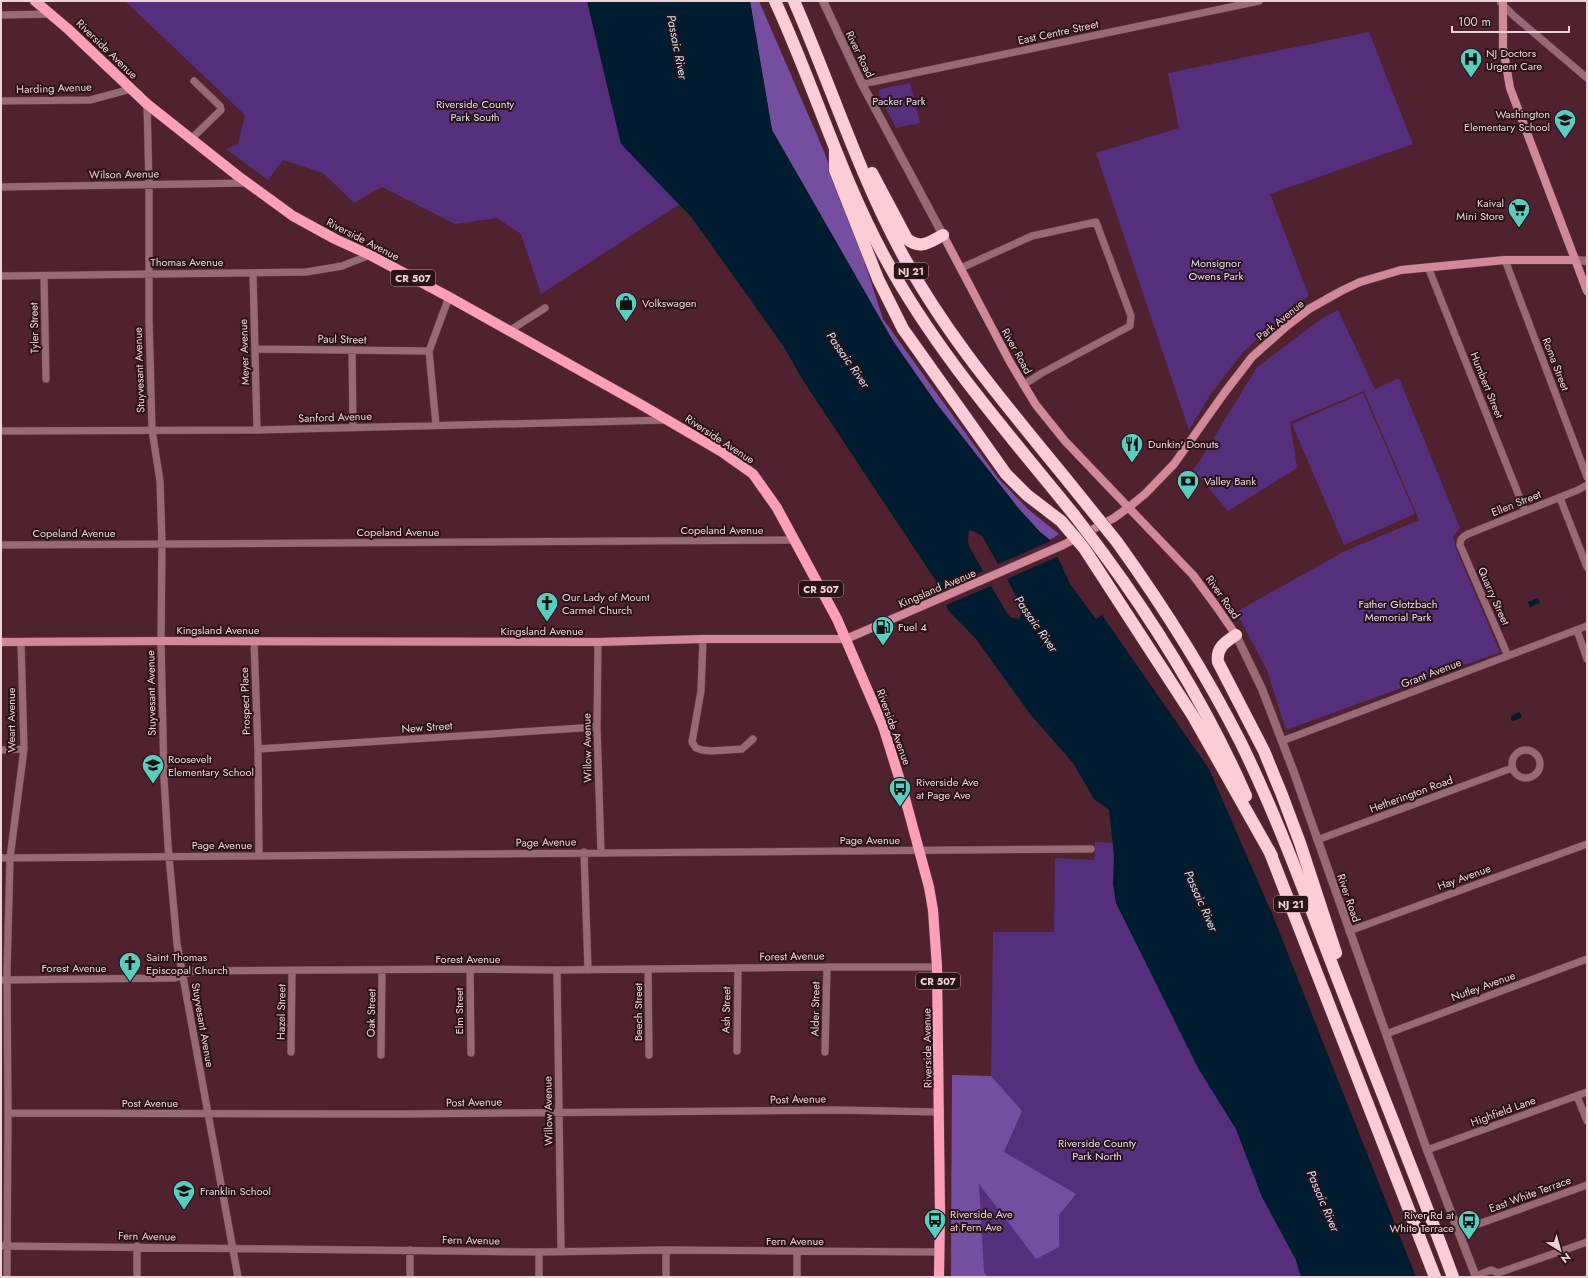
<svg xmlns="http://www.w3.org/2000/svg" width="1588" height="1278" font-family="Jost,sans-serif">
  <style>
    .green { fill: #552f7c }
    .forest { fill: #754ea2 }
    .water { fill: #001c30 }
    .pier { fill: #50212e }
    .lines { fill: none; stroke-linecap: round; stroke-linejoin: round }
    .minor-casing { stroke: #6d414c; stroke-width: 8 }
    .tertiary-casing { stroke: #6d414c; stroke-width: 9 }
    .secondary-casing { stroke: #6d414c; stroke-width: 9 }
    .primary-casing { stroke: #6d414c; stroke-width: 11 }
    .motorway-casing { stroke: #6d414c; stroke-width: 13 }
    .minor { stroke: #986a75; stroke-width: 7 }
    .tertiary { stroke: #986a75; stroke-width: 8 }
    .secondary { stroke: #d1899a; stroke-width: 8 }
    .primary { stroke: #fda0b7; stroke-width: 10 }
    .motorway { stroke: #fbcdd7; stroke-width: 12 }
    .motorway-bridge-casing { stroke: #6d414c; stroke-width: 13; stroke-linecap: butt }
    .motorway-bridge { stroke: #fbcdd7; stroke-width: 12 }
    .labels { text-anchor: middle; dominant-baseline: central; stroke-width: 4; stroke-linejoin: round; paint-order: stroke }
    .shield { fill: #281318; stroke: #b4989e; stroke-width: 1 }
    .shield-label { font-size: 10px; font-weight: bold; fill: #f0d1d7 }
    .street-label { font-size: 11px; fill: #f0d1d7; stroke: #281318 }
    .poi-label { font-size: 11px; fill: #f0d1d7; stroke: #281318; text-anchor: start }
    .park-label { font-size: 11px; fill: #e3daf1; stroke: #281318 }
    .water-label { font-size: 12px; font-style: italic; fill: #cee2f4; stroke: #281318 }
  </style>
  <rect width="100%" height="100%" fill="#50212e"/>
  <path class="green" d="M125 1H587L621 144 680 204 541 294 521 234 497 218 455 224 382 187 354 203 323 173 283 160 268 180 226 149 238 144 245 115Z
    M1369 32 1413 144 1270 194 1309 296 1293 307 1243 352 1210 395 1189 430 1096 153 1179 128 1168 73Z
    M910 83 920 123 896 128 879 95V90L880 89Z
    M1338 310 1375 389 1399 378 1460 528 1453 537 1456 549 1500 652 1286 730 1267 670 1236 612 1345 551 1419 520 1364 391 1290 422 1297 468 1228 511 1193 469 1199 462 1257 367 1321 319Z
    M1363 393 1415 514 1344 545 1292 424Z
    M1095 842 1113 843 1114 855 1198 1068 1236 1129 1262 1197 1296 1260 1301 1277H951L952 1075 991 1076 993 932H1054L1055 858 1094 860Z"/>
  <path class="forest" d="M750 1H759L823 149 856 236 883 319 998 478 1029 510 1059 534 1050 540 1040 532 1019 509 936 403 893 341 772 130Z
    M952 1075 991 1076 1022 1111 1004 1152 1076 1194 1059 1215V1247L1036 1259 979 1184 984 1272 988 1277H951Z"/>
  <path class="water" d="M587 1H750L772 130 893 341 936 403 1019 509 1040 532 1050 540 1070 584 1096 619 1102 615 1209 769 1273 916 1416 1277H1301L1296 1260 1262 1197 1236 1129 1198 1068 1116 903 1113 884 1114 855 1109 810 1094 799 1073 763 1030 714 976 639 948 610 936 581 802 379 784 347 692 218 621 144Z
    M1538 598 1540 603 1530 607 1528 602Z
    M1519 712 1522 716 1521 718 1513 721 1511 720V716Z"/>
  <path class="pier" d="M969 530 973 531 982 536 998 564 1053 540 1059 556 1007 579 1021 606 1022 611 1019 619 1010 617 1007 613 991 586 944 606 938 590 983 571 969 546 968 541Z"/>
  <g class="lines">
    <g class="minor-casing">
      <path id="minor" d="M1501 3 1514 16 1587 78
        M1 15 51 14
        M862 84 1259 1
        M1 101 90 100 131 89
        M147 104 149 185V319L152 430 160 481 162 544 161 641 164 778 168 845 177 944 238 1277
        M191 139 221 110 220 106 194 81
        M1 187 248 183
        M1505 260 1587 477
        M1428 267 1525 511
        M961 268 1032 236 1096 222 1131 316 1130 326 1042 373 1023 385
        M253 273 257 430
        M1 276 306 272 342 266 370 255
        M44 276 46 379
        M509 331 545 308
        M255 349 429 351
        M352 350 353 427
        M436 425 429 351 449 297
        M1 431 257 430 667 420
        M1560 498 1587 567
        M1 545 794 540
        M1577 630 1587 659
        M703 639 701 691 692 742 696 748 702 750 711 751 742 749 753 739
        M254 641 258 749 259 856
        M598 642 597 727 601 853
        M1508 656 1460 545C1460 539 1462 537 1468 534L1578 490 1587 485
        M1282 741 1587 626
        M258 749 597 727
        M1512 764a14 14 0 1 1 28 0a14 14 0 1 1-28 0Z
        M1 750 24 749
        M1317 840 1512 768
        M584 852 588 970
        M1 858 1091 849
        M1349 931 1587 844
        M470 969 471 1053
        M648 969 649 1055
        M557 970 561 1251
        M1 980 175 978 193 971 470 969 557 970 827 967H937
        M1386 1034 1587 959
        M737 1051 738 968
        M291 1052 292 971
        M825 1052 827 967
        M381 1055 382 971
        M1577 1096 1587 1121
        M8 1113 401 1114 836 1110 940 1112
        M1427 1150 1587 1092
        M1459 1231 1587 1185
        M1 1246 539 1252 666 1250 940 1252
        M1476 1276 1491 1270 1498 1273 1587 1242
        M7 1277 8 1113 7 971 10 858 24 749 21 642
        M137 1277V1246
        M410 1277V1250
        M539 1277V1252
        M666 1277V1250
        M797 1277V1252"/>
    </g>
    <g class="tertiary-casing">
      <path id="tertiary" d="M823 1 862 84 943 235
        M1575 260 1587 261
        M1236 635 1262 689 1293 770 1427 1150 1476 1277"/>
    </g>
    <g class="secondary-casing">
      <path id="secondary" d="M1503 1V47L1510 88 1587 291
        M943 235 1010 362 1036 405 1065 441 1193 575 1216 606 1236 635
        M1 642 161 641 598 642 703 639H846L1063 545 1114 518 1129 507 1145 494 1174 464 1225 392 1252 357 1288 325 1309 309 1341 291 1360 282 1401 270 1505 260H1575"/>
    </g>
    <g class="primary-casing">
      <path id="primary" d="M35 1 68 29 147 104 238 176 293 216 335 239 370 255 449 297 640 404 722 452 753 474 777 508 837 619 883 726 902 787 929 887 933 910 937 967 940 1213 939 1277"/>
    </g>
    <g class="motorway-casing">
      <path id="motorway" d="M775 1C814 85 840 175 884 256 935 351 1008 433 1075 516
        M794 1C830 83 857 169 899 248 949 343 1022 423 1088 506
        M835 148V170L878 279 903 329 1006 474 1027 495 1061 521 1084 548 1193 716 1272 856
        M872 173 907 239C921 250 929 242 943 235
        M1117 542C1163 606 1205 672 1241 743 1282 827 1313 916 1347 1003 1382 1094 1419 1185 1453 1277
        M1103 553C1159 629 1208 709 1246 796
        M1236 635C1225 642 1216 648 1218 662L1264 751 1282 795 1300 843 1336 953
        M1269 850 1435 1277"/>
    </g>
    <use href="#minor" class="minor"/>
    <use href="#tertiary" class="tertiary"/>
    <use href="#secondary" class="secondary"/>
    <use href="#primary" class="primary"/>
    <use href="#motorway" class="motorway"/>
    <g class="motorway-bridge-casing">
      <path id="motorway-bridge" d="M1088 506 1117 542
        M1075 516 1103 553"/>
    </g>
    <use href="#motorway-bridge" class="motorway-bridge"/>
  </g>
  <defs>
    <g id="hospital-pin" transform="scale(1.15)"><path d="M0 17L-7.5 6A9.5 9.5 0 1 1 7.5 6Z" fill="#59cebf" stroke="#281318"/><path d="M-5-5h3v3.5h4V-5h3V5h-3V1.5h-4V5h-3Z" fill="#111"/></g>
    <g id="school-pin" transform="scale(1.15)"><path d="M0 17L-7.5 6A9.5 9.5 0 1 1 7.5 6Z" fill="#59cebf" stroke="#281318"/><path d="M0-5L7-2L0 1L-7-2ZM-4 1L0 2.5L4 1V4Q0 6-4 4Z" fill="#111"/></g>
    <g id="supermarket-pin" transform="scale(1.15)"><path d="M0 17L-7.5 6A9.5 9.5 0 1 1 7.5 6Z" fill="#59cebf" stroke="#281318"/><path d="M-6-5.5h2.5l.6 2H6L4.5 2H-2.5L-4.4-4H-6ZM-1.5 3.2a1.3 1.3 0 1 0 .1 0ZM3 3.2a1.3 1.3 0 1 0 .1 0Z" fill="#111"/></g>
    <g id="shop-pin" transform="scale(1.15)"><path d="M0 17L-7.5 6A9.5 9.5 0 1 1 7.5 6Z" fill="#59cebf" stroke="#281318"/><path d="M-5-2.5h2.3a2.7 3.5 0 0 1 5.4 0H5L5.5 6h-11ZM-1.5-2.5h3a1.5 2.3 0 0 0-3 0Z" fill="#111"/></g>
    <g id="restaurant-pin" transform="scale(1.15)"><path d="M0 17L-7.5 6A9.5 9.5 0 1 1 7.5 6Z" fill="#59cebf" stroke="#281318"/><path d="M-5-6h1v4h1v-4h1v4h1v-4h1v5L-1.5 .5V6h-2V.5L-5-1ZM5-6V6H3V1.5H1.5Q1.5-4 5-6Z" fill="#111"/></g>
    <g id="bank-pin" transform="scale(1.15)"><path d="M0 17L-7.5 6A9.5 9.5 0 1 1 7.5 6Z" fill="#59cebf" stroke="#281318"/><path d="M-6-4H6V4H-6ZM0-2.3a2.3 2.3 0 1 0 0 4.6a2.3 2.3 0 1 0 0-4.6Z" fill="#111"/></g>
    <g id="church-pin" transform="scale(1.15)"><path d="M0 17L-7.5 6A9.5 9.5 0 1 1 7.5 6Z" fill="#59cebf" stroke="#281318"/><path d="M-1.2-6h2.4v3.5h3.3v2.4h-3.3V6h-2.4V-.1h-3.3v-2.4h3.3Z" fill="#111"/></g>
    <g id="fuel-pin" transform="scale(1.15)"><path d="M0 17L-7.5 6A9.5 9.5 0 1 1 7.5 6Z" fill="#59cebf" stroke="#281318"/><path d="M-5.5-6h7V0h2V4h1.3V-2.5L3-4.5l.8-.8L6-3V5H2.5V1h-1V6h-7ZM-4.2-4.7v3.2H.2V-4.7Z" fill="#111"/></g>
    <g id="bus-pin" transform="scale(1.15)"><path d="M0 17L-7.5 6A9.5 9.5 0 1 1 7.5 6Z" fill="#59cebf" stroke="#281318"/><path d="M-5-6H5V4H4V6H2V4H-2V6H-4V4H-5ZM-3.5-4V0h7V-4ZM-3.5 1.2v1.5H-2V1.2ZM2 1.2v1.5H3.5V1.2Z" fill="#111"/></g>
  </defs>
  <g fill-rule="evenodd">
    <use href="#hospital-pin" x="1471" y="59"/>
    <use href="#school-pin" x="1565" y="120"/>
    <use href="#supermarket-pin" x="1519" y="209"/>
    <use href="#shop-pin" x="626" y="303"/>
    <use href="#restaurant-pin" x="1132" y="444"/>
    <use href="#bank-pin" x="1188" y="481"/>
    <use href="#church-pin" x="547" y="603"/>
    <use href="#fuel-pin" x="883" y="627"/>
    <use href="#school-pin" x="153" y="765"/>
    <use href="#bus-pin" x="900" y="788"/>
    <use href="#church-pin" x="130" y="963"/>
    <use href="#school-pin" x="184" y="1191"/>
    <use href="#bus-pin" x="935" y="1220"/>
    <use href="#bus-pin" x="1469" y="1221"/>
  </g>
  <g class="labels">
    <g class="shield">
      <rect x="894" y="263" width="34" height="16" rx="3"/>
      <rect x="391" y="270" width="44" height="16" rx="3"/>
      <rect x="799" y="581" width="44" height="16" rx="3"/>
      <rect x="1274" y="896" width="34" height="16" rx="3"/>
      <rect x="916" y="973" width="44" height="16" rx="3"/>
    </g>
    <g class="shield-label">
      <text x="911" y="271">NJ 21</text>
      <text x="413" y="278">CR 507</text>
      <text x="821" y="589">CR 507</text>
      <text x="1291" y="904">NJ 21</text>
      <text x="938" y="981">CR 507</text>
    </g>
    <g class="street-label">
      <text transform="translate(1058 32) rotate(-12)">East Centre Street</text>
      <text transform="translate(107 49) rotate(44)">Riverside Avenue</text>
      <text transform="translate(860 54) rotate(64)">River Road</text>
      <text transform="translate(54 88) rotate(-2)">Harding Avenue</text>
      <text transform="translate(124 174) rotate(-1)">Wilson Avenue</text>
      <text transform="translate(363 239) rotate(27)">Riverside Avenue</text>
      <text x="187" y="262">Thomas Avenue</text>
      <text transform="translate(1280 320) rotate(-39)">Park Avenue</text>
      <text transform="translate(34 328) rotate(-91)">Tyler Street</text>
      <text transform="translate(342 339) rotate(1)">Paul Street</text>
      <text transform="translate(1017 351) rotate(61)">River Road</text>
      <text transform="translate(244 352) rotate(-92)">Meyer Avenue</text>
      <text transform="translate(1556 364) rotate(69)">Roma Street</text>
      <text transform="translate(139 370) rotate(-92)">Stuyvesant Avenue</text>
      <text transform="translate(1487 385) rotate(68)">Humbert Street</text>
      <text transform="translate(335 417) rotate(-2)">Sanford Avenue</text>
      <text transform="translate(720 439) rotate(33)">Riverside Avenue</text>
      <text transform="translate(1516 503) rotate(-22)">Ellen Street</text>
      <text x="722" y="530">Copeland Avenue</text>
      <text x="398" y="532">Copeland Avenue</text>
      <text x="74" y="533">Copeland Avenue</text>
      <text transform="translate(937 588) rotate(-23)">Kingsland Avenue</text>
      <text transform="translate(1494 596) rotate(66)">Quarry Street</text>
      <text transform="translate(1223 597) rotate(55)">River Road</text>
      <text x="218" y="630">Kingsland Avenue</text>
      <text x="542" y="631">Kingsland Avenue</text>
      <text transform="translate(1431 673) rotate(-21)">Grant Avenue</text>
      <text transform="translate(151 693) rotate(-91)">Stuyvesant Avenue</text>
      <text transform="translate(245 701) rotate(-92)">Prospect Place</text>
      <text transform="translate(11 720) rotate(-90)">Weart Avenue</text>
      <text transform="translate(427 727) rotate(-4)">New Street</text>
      <text transform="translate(894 727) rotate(70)">Riverside Avenue</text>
      <text transform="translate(587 748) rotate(-91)">Willow Avenue</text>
      <text transform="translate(1411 794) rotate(-20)">Hetherington Road</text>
      <text x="870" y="840">Page Avenue</text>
      <text transform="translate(546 842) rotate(-1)">Page Avenue</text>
      <text x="222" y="845">Page Avenue</text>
      <text transform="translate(1464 877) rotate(-20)">Hay Avenue</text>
      <text transform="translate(1349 898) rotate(71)">River Road</text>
      <text transform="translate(792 956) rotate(-1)">Forest Avenue</text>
      <text x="468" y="959">Forest Avenue</text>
      <text x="74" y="968">Forest Avenue</text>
      <text transform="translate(1483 986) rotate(-20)">Nutley Avenue</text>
      <text transform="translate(815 1009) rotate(-89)">Alder Street</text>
      <text transform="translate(726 1010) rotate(-89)">Ash Street</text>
      <text transform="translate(459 1011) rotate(-90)">Elm Street</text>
      <text transform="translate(281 1012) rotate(-89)">Hazel Street</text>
      <text transform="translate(638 1012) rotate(-90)">Beech Street</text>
      <text transform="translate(371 1013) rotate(-89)">Oak Street</text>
      <text transform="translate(203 1025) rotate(80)">Stuyvesant Avenue</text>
      <text transform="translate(927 1048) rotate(-91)">Riverside Avenue</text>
      <text transform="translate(798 1099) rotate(-1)">Post Avenue</text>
      <text transform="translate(474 1102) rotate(-1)">Post Avenue</text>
      <text x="150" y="1103">Post Avenue</text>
      <text transform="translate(548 1111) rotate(-91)">Willow Avenue</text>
      <text transform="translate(1503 1111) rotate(-20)">Highfield Lane</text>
      <text transform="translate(1530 1194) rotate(-20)">East White Terrace</text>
      <text transform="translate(147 1236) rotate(1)">Fern Avenue</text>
      <text transform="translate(471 1240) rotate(1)">Fern Avenue</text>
      <text x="795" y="1241">Fern Avenue</text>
    </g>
    <g class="poi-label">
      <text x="1486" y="53">NJ Doctors<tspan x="1486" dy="13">Urgent Care</tspan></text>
      <text x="1550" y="114" text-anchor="end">Washington<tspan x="1550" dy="13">Elementary School</tspan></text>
      <text x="1504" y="203" text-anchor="end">Kaival<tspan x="1504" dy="13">Mini Store</tspan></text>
      <text x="642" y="303">Volkswagen</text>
      <text x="1148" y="444">Dunkin' Donuts</text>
      <text x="1204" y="481">Valley Bank</text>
      <text x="562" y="597">Our Lady of Mount<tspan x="562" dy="13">Carmel Church</tspan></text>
      <text x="898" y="627">Fuel 4</text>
      <text x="168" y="759">Roosevelt<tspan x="168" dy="13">Elementary School</tspan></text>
      <text x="916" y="782">Riverside Ave<tspan x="916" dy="13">at Page Ave</tspan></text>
      <text x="146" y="957">Saint Thomas<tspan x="146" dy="13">Episcopal Church</tspan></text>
      <text x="200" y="1191">Franklin School</text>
      <text x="950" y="1214">Riverside Ave<tspan x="950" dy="13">at Fern Ave</tspan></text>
      <text x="1454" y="1215" text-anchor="end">River Rd at<tspan x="1454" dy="13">White Terrace</tspan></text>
    </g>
    <g class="park-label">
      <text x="899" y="101">Packer Park</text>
      <text x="475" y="104">Riverside County<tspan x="475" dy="13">Park South</tspan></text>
      <text x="1216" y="263">Monsignor<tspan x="1216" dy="13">Owens Park</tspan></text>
      <text x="1398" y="604">Father Glotzbach<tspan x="1398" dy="13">Memorial Park</tspan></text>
      <text x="1097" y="1143">Riverside County<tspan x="1097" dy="13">Park North</tspan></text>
    </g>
    <g class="water-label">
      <text transform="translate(677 47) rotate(79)">Passaic River</text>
      <text transform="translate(848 360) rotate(55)">Passaic River</text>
      <text transform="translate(1036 624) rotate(55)">Passaic River</text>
      <text transform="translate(1201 901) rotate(66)">Passaic River</text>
      <text transform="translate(1323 1201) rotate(67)">Passaic River</text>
    </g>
  </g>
  <rect width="1588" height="1278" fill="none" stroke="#f0d1d7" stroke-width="4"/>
  <g transform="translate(1560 1250) rotate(143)" stroke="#281318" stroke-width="3" paint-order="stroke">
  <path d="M0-3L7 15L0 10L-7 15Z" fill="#f0d1d7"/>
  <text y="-6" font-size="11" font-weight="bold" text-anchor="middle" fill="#f0d1d7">N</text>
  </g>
  <path d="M1452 26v6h117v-6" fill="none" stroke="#f0d1d7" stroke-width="2"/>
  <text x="1458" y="26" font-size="12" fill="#f0d1d7" stroke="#281318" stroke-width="3" paint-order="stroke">100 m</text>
</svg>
